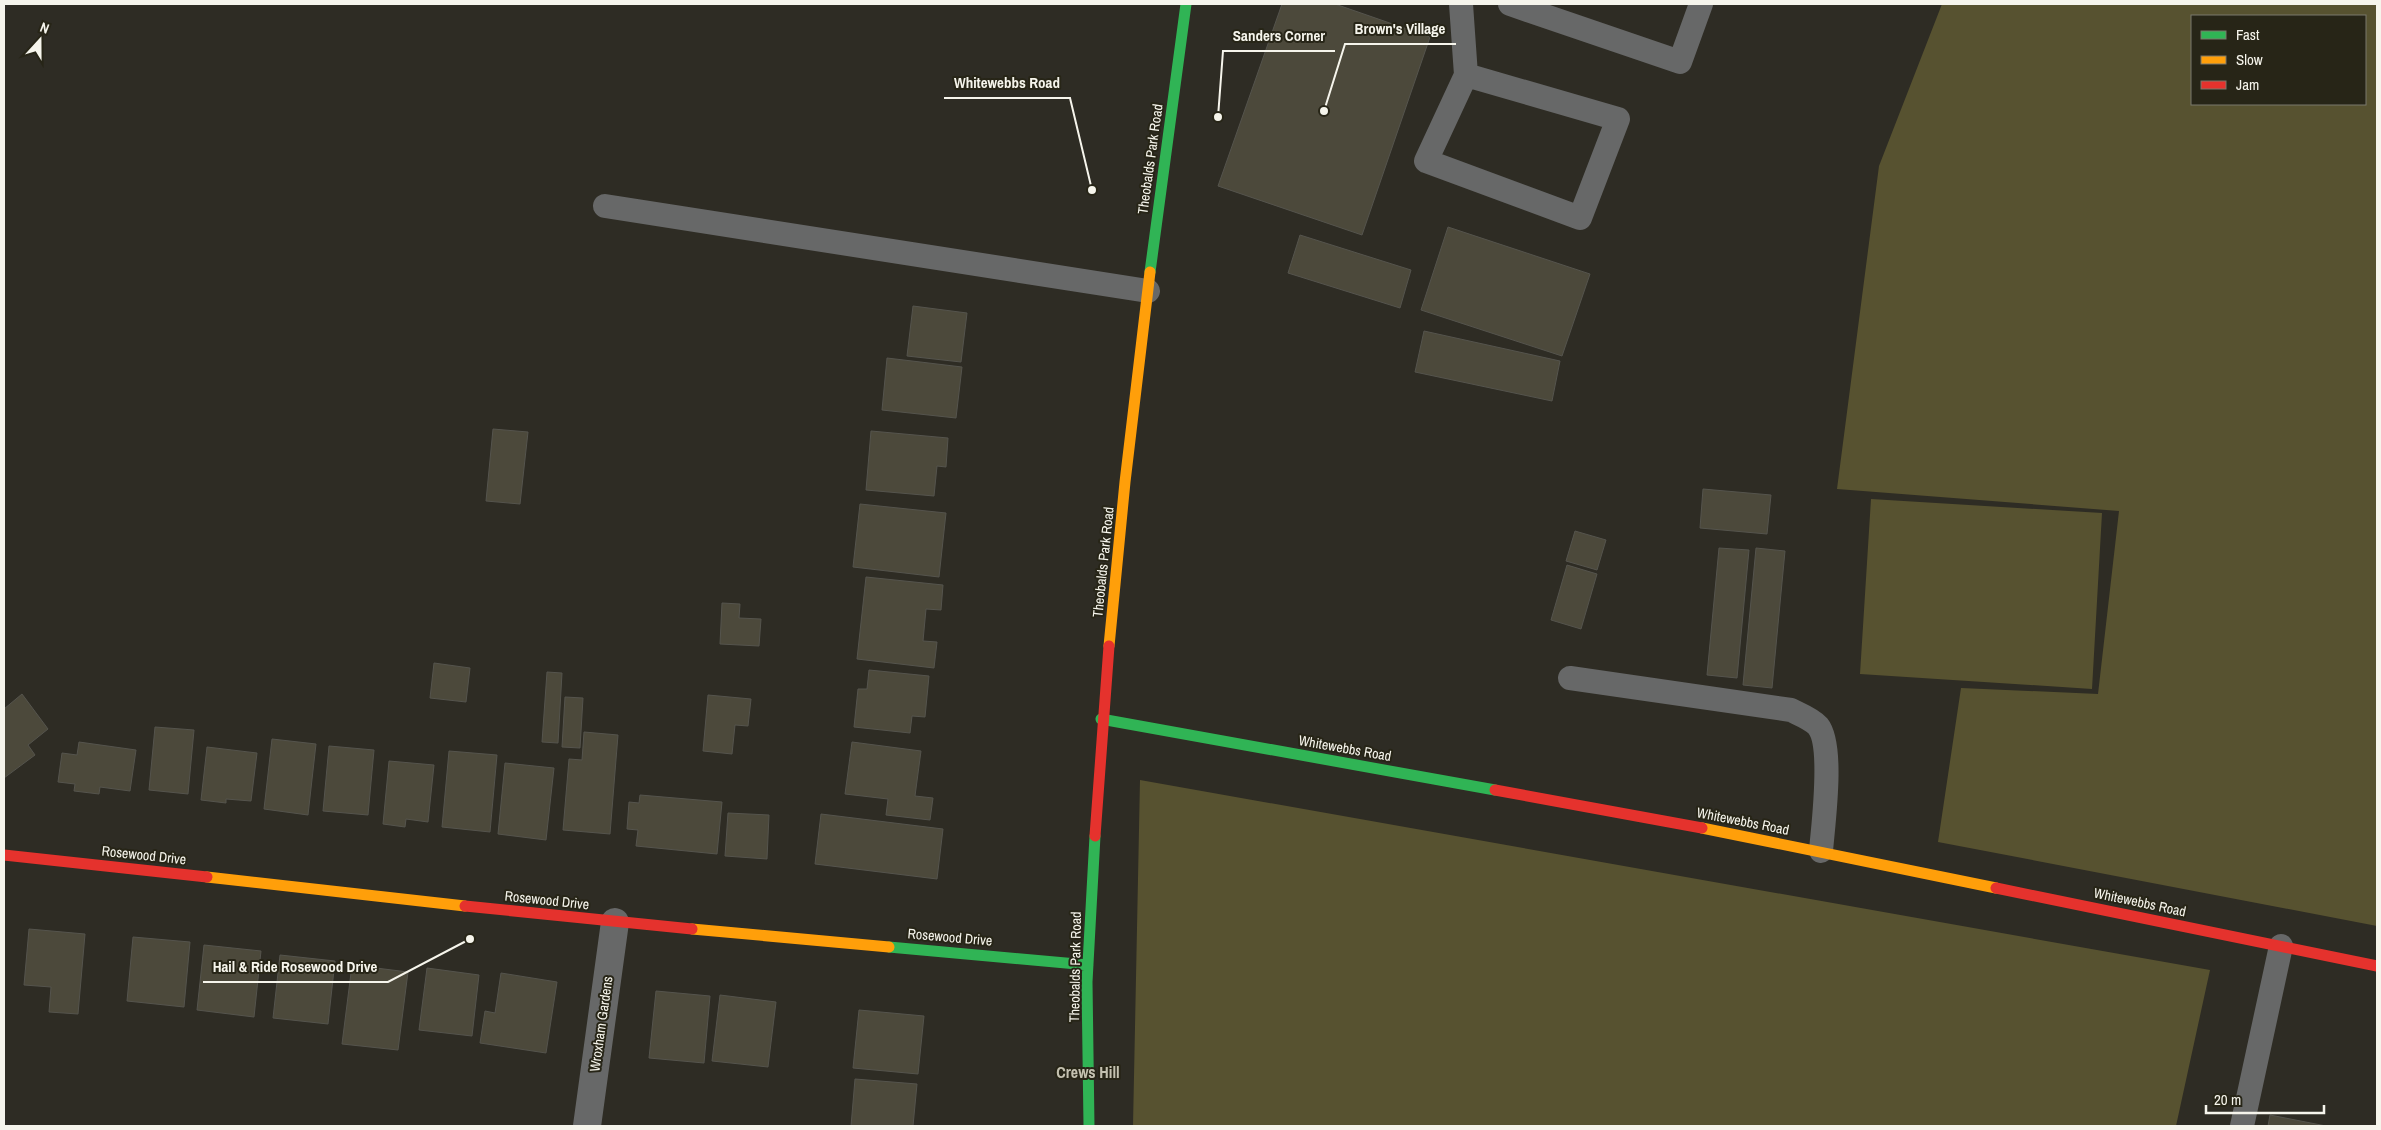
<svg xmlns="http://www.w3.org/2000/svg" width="2381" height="1130" font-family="'Archivo Narrow',sans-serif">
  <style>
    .green { fill: #575230; fill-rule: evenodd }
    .building { fill: #4c493b; stroke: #55544d }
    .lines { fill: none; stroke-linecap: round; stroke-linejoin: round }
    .lane { stroke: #676868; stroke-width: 24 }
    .street { stroke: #676868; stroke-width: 28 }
    .fast { stroke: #30b455; stroke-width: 11 }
    .slow { stroke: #ff9f0a; stroke-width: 11 }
    .jam { stroke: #e5322d; stroke-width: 11 }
    .labels { text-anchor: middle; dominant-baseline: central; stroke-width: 4; stroke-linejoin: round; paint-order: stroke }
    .street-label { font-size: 14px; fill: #f6f5ec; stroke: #272517 }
    .quarter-label { font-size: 16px; font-weight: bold; fill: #c4c1b0; stroke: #272517 }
    .leader { fill: none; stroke: #f6f5ec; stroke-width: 2 }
    .callout-dot { fill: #f6f5ec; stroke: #272517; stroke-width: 2 }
    .callout-label { font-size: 15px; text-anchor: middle; font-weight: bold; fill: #f6f5ec; stroke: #272517; stroke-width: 4; stroke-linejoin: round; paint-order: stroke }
  </style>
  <rect width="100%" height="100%" fill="#2e2c24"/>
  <path class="green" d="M1942 4H2377V926L1938 842 1961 688 2098 694 2119 511 1837 489 1879 166ZM2192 16H2365V104H2192Z
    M1871 499 2102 513 2092 689 1860 674Z
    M1140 780 2210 970 2176 1126H1133Z"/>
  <path class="building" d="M1282 4H1335L1430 37 1362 235 1218 186Z
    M1448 227 1590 274 1562 356 1421 310Z
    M1300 235 1411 270 1400 308 1288 273Z
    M913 306 967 313 961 362 907 356Z
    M1424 331 1560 361 1552 401 1415 372Z
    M887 358 962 367 956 418 882 410Z
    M493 429 528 432 520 504 486 501Z
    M871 431 948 438 946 467 937 466 934 496 866 490Z
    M1703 489 1771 495 1767 534 1700 528Z
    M860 504 946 513 939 577 853 567Z
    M1575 531 1606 540 1597 570 1566 561Z
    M1719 548 1749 550 1737 678 1707 675Z
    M1756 548 1785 551 1772 688 1743 685Z
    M1567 565 1597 574 1581 629 1551 620Z
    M866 577 943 585 941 610 926 609 923 641 937 642 934 668 857 659Z
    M722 603 740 604 739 618 761 619 759 646 720 644Z
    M434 663 470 668 466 702 430 698Z
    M869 670 929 676 925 717 912 716 910 733 854 727 858 689H867Z
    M547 672 562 673 558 743 542 742Z
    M22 694 48 729 28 745 35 755 4 778V709Z
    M708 695 751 699 748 726 735 725 732 754 703 751Z
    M565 697 583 698 580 748 562 747Z
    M155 727 194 730 188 794 149 790Z
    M584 732 618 735 610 834 563 830 569 759 582 760Z
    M272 739 316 744 308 815 264 809Z
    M79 742 136 750 130 791 100 787 99 794 74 791 75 784 58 782 62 753 77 755Z
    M852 742 921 751 915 796 933 798 930 820 886 815 888 799 845 794Z
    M329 746 374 750 368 815 323 811Z
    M207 747 257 753 251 801 226 799V803L201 800Z
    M449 751 497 755 490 832 442 827Z
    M389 761 434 765 428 822 406 819 405 827 383 824Z
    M505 763 554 768 546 840 498 834Z
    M640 795 722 802 717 854 636 846 638 830 627 829 629 802 639 803Z
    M728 813 769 815 767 859 725 856Z
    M821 814 943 829 937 879 815 864Z
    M29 929 85 934 78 1014 49 1012 51 987 24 985Z
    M133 937 190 942 184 1007 127 1001Z
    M204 945 261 951 254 1017 197 1010Z
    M280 955 335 961 328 1024 273 1018Z
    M352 965 408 972 398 1050 342 1044Z
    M427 968 479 975 472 1036 419 1030Z
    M501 973 557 982 546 1053 480 1043 485 1011 495 1013Z
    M656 991 710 996 704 1063 649 1058Z
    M720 995 776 1002 768 1067 712 1061Z
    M859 1010 924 1016 918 1074 853 1068Z
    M855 1079 917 1084 913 1126H851Z
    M2270 1115 2326 1126H2268Z"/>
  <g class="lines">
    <path class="lane" d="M1461 4 1466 75 1426 161 1580 218 1618 119 1466 75
      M1510 4 1680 62 1701 4
      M605 206 1148 291
      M1570 678 1791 710C1799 714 1812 719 1818 726 1834 746 1823 825 1821 851
      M2242 1126 2281 946"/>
    <path class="street" d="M587 1126 615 922"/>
    <path class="fast" d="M1150 272 1186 4
      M1101 719 1495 790
      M889 947 1088 965
      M1089 1126 1087 982 1095 836"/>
    <path class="slow" d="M1109 646 1125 482 1150 272
      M1702 828 1996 888
      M207 877 465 906
      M692 929 889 947"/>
    <path class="jam" d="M1495 790 1702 828
      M1095 836 1109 646
      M4 855 207 877
      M1996 888 2377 966
      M465 906 692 929"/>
  </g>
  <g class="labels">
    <g class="street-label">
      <text transform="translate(1150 159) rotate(-82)">Theobalds Park Road</text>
      <text transform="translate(1103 562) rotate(-84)">Theobalds Park Road</text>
      <text transform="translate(1345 748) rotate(10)">Whitewebbs Road</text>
      <text transform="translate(1743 821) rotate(11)">Whitewebbs Road</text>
      <text transform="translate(144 855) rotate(6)">Rosewood Drive</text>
      <text transform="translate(547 900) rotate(6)">Rosewood Drive</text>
      <text transform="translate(2140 902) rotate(12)">Whitewebbs Road</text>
      <text transform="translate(950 937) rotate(5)">Rosewood Drive</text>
      <text transform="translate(1075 967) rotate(-89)">Theobalds Park Road</text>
      <text transform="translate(601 1024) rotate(-82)">Wroxham Gardens</text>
    </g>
    <g class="quarter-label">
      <text x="1088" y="1072">Crews Hill</text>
    </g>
  </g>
  <path class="leader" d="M1324 111L1345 44H1456M1218 117L1223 51H1335M1092 190L1070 98H944M470 939L388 982H203"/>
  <g class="callout-dot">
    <circle cx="1324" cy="111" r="5"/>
    <circle cx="1218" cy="117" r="5"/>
    <circle cx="1092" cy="190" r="5"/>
    <circle cx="470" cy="939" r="5"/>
  </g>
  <g class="callout-label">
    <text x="1400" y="34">Brown's Village</text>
    <text x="1279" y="41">Sanders Corner</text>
    <text x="1007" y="88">Whitewebbs Road</text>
    <text x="295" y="972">Hail &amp; Ride Rosewood Drive</text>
  </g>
  <rect width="2381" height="1130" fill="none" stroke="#f6f5ec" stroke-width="10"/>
  <rect x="2191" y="15" width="175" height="90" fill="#272517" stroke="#7a786c"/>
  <rect x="2201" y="31" width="25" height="8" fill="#30b455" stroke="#7a786c"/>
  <text x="2236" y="40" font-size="15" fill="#f6f5ec">Fast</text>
  <rect x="2201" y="56" width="25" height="8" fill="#ff9f0a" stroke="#7a786c"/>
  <text x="2236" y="65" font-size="15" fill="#f6f5ec">Slow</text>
  <rect x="2201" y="81" width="25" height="8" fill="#e5322d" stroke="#7a786c"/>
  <text x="2236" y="90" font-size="15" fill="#f6f5ec">Jam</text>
  <g transform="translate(40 40) rotate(21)" stroke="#272517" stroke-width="4" paint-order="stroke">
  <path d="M0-4L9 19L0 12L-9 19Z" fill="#f6f5ec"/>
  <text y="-8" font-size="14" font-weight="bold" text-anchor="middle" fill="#f6f5ec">N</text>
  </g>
  <path d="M2206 1105v8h118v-8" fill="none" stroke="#f6f5ec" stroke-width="2.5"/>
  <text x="2214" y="1105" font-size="15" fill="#f6f5ec" stroke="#272517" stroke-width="4" paint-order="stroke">20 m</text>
</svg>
